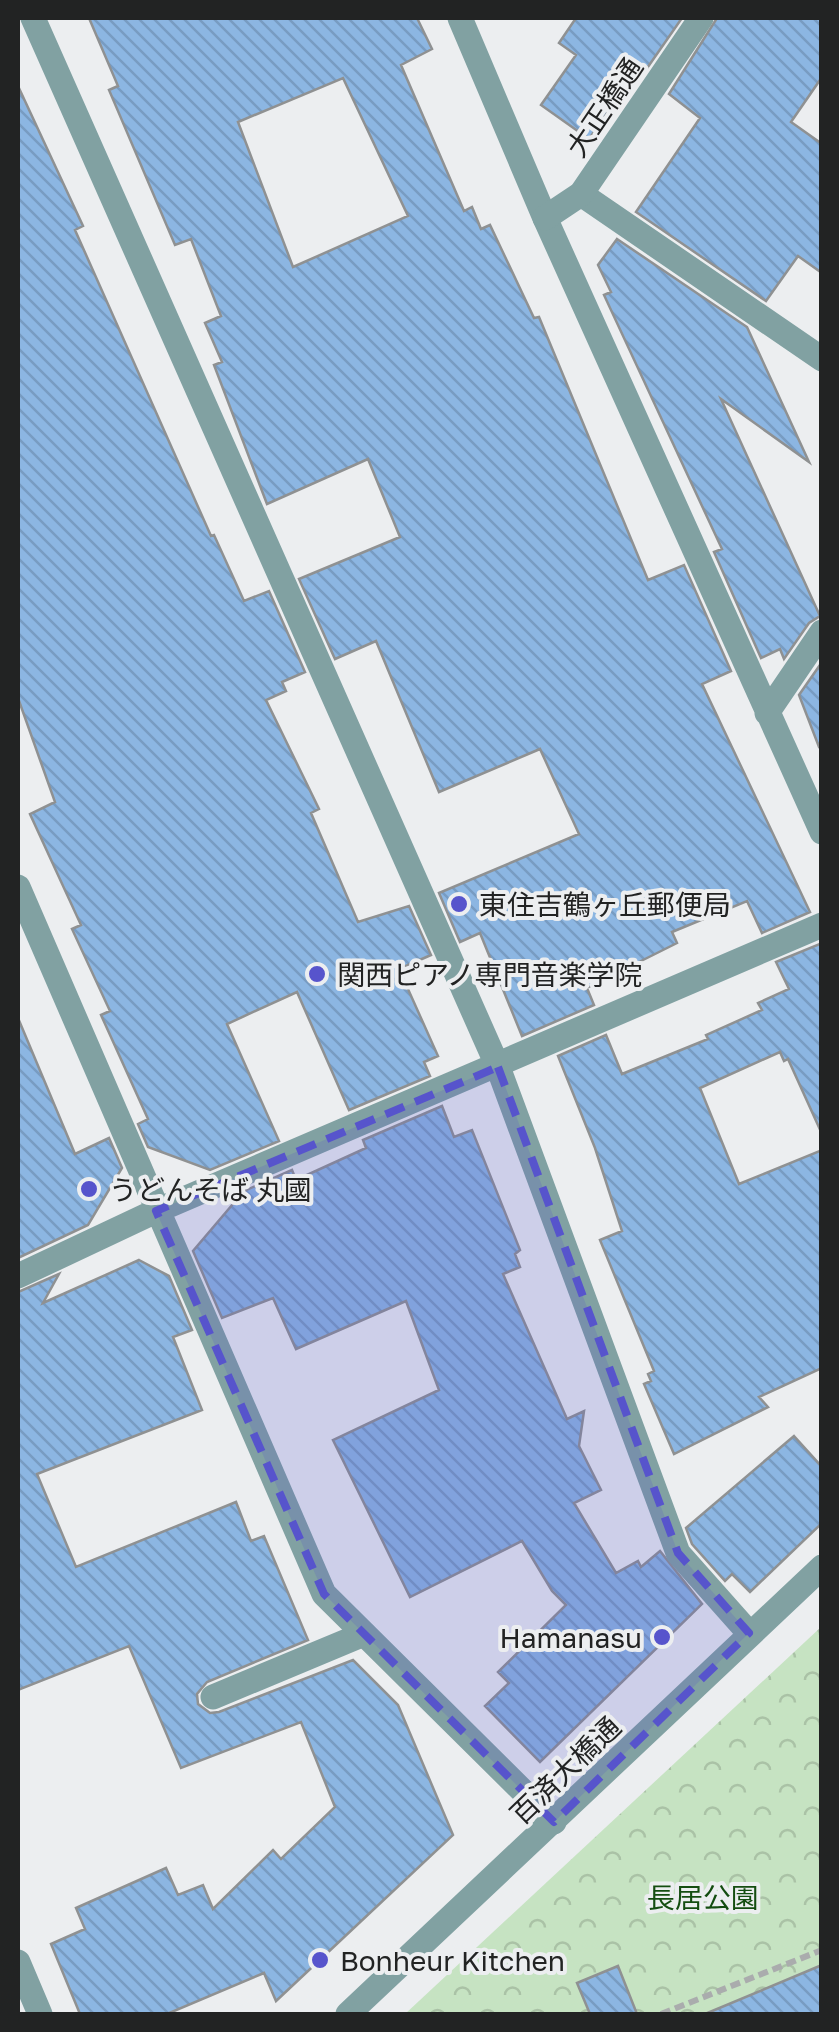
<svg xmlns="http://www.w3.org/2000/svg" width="839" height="2032" font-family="'Golos Text','Noto Sans JP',sans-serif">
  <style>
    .park { fill: url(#park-crowns) }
    .building { fill: url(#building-back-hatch); stroke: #8f9192; stroke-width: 2.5; fill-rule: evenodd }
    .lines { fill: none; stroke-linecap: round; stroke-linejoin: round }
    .path { stroke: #aaacad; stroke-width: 6; stroke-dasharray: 10 5; stroke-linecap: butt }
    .service { stroke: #81a1a2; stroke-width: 25 }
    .minor { stroke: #81a1a2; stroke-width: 25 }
    .tertiary { stroke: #81a1a2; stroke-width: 25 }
    .marked { fill: #5754cc; fill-opacity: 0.2; stroke: #5754cc; stroke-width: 8; stroke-dasharray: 20 12; stroke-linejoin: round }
    .poi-dot { fill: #5754cc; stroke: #eceef0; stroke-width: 4 }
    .labels { text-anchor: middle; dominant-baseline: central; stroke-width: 8; stroke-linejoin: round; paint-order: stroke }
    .street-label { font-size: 28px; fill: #222323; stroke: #eceef0 }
    .poi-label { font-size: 28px; fill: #222323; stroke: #eceef0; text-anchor: start }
    .park-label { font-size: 28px; fill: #144d11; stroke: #eceef0 }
  </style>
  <defs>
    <pattern id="park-crowns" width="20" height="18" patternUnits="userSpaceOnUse" patternTransform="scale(2.5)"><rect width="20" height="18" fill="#c6e3c2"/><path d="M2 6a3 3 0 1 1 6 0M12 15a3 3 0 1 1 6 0" fill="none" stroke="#aac2a6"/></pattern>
    <pattern id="building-back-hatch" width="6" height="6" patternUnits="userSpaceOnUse" patternTransform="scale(2.5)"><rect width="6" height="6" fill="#8cb6e2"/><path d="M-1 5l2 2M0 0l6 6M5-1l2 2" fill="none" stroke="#789cc2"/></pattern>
  </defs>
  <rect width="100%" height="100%" fill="#eceef0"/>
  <path class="park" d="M821 1627V2014H405Z"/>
  <path class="building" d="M89 18H417L432 49 401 65 464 211 472 207 481 229 490 225 534 318 539 317 648 580 684 565 731 671 702 684 810 912 762 933 747 901 672 932 677 943 587 988 594 1005 522 1036 480 933 460 942 439 893 579 834 540 749 439 792 376 641 335 659 299 579 400 537 368 459 267 504 214 365 222 362 205 323 221 316 191 239 175 245 109 90 118 86ZM343 78 408 216 293 267 238 122Z
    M576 18H682L643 74 637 70 589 139 541 105 576 55 559 43Z
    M717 18H822V77L791 122 822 144V273L798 256 766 301 636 212 700 118 669 94Z
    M18 86 83 226 75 230 211 536 214 535 244 601 269 591 305 672 282 682 286 691 266 700 319 809 311 813 358 922 409 906 431 955 399 969 438 1056 424 1062 430 1076 349 1110 297 992 227 1024 279 1141 210 1170 148 1147 138 1124 148 1119 101 1015 110 1011 72 929 81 925 30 814 55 802 18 698Z
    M617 239 747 327 809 462 721 399 820 616 809 623 784 659 780 649 761 658 714 552 722 549 604 295 611 292 598 265Z
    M822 662V746L819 747 799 695Z
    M822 943V1134L788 1059 784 1061 780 1052 700 1088 739 1184 822 1150V1368L759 1397 768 1407 674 1454 644 1384 651 1381 648 1374 654 1371 600 1240 622 1231 595 1148 558 1056 606 1035 622 1074 708 1039 706 1035 762 1010 758 1003 789 989 776 962Z
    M18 1018 75 1154 109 1138 122 1168 88 1225 18 1258Z
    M442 1106 454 1137 472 1130 520 1250 515 1254 520 1267 503 1274 567 1419 584 1411 579 1446 601 1490 574 1503 616 1573 638 1561 641 1567 660 1551 702 1604 540 1762 485 1706 509 1683 498 1672 566 1605 552 1591 522 1541 410 1597 333 1440 439 1390 406 1301 296 1349 273 1298 222 1318 193 1251 244 1191 292 1170 296 1180 366 1148 363 1140Z
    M139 1260 169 1276 192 1330 173 1337 202 1410 37 1474 76 1567 236 1502 251 1541 264 1536 308 1640 207 1682 197 1694 198 1704 210 1713 219 1712 353 1660 398 1705 453 1835 276 2001 264 1973 167 2014H80L51 1944 85 1929 76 1908 166 1868 178 1895 203 1885 213 1909 273 1850 281 1859 335 1807 301 1722 181 1768 129 1646 18 1690V1292L59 1274 43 1303Z
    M794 1436 822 1467V1523L750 1592 732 1574 725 1581 692 1544 686 1528Z
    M822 1965V2014H705Z
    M618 1966 637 2014H590L577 1983Z"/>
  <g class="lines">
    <path class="path" d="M661 2014 822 1950"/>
    <path class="service" d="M213 1697 364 1634"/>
    <path class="minor" d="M33 18 498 1067 678 1553 749 1633
      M460 18 545 218 822 832
      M581 194 822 359
      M767 713 822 632
      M18 887 324 1594 554 1822
      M18 1276 156 1211 822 925
      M18 1962 40 2014"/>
    <path class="tertiary" d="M545 218 581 194 701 18
      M348 2014 822 1567"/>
  </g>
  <path class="marked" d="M498 1067 678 1553 749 1633 554 1822 324 1594 156 1211Z"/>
  <g class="poi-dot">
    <circle cx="459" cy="904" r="10"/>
    <circle cx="317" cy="974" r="10"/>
    <circle cx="89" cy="1189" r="10"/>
    <circle cx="662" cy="1637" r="10"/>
    <circle cx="320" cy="1960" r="10"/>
  </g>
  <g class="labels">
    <g class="street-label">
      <text transform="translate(604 107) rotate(-56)">大正橋通</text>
      <text transform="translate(565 1770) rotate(-44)">百済大橋通</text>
    </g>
    <g class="poi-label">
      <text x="479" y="904">東住吉鶴ヶ丘郵便局</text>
      <text x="337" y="974">関西ピアノ専門音楽学院</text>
      <text x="109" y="1189">うどんそば 丸國</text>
      <text x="642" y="1637" text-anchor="end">Hamanasu</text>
      <text x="340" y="1960">Bonheur Kitchen</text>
    </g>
    <g class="park-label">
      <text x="703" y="1897">長居公園</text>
    </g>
  </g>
  <rect width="839" height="2032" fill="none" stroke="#222323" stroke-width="40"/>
</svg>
